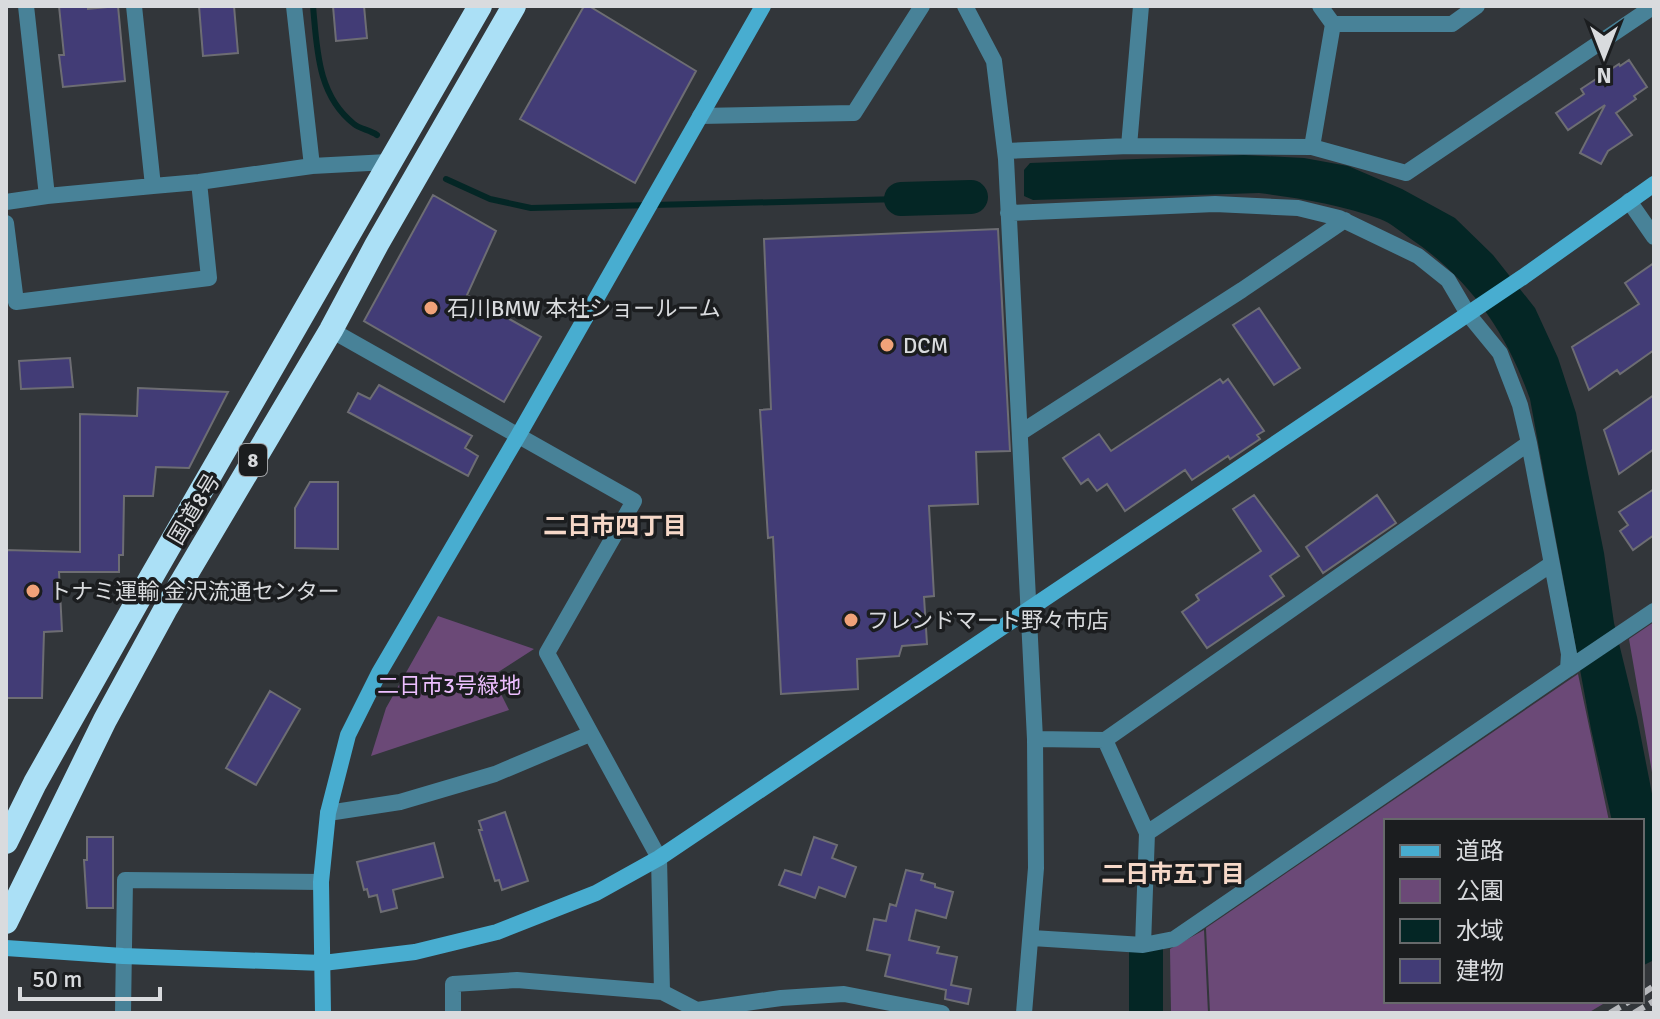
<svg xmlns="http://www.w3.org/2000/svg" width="1660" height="1019" font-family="Signika,'Noto Sans JP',sans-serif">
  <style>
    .green { fill: #6b4977 }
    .water { fill: #042625 }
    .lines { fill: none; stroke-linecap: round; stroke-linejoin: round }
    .stream { stroke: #042625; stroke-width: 6 }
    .river { stroke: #042625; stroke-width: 34 }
    .building { fill: #423c76; stroke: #6d6d73; stroke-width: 2 }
    .street { stroke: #488298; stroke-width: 16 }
    .secondary { stroke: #48add0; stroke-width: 16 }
    .highway { stroke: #abe0f6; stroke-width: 24 }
    .rail { stroke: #b7b9bd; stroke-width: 6; stroke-dasharray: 12 6; stroke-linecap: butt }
    .poi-dot { fill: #f0a279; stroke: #1b1d1f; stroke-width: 3 }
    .labels { text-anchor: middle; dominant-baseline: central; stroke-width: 7; stroke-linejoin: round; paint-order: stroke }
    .shield { fill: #1b1d1f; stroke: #a0a2a5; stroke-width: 2 }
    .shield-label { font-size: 20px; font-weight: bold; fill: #d9dbde }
    .poi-label { font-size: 22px; fill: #d9dbde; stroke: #1b1d1f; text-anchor: start }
    .street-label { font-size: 22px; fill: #d9dbde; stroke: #1b1d1f }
    .park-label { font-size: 22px; fill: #edbfff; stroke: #1b1d1f }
    .neighbourhood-label { font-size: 24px; font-weight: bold; fill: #f6d8c8; stroke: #1b1d1f }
  </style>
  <rect width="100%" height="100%" fill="#32363a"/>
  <path class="green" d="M438 616 534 649 492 676 509 710 371 756 386 708Z
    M1654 622V784L1629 639Z
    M1578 674 1609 821H1386V1001H1608L1588 1013H1210L1206 928Z
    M1204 930 1208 1013H1171L1170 949Z"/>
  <path class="water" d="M1244 155 1304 158 1348 166 1402 189 1455 218 1493 255 1535 308 1558 358 1576 413 1604 553 1614 623 1637 717 1654 804V960L1642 966V821H1612L1591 729 1530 399C1507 333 1469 278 1411 239 1401 232 1391 223 1380 219 1342 205 1299 198 1259 193L1033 200 1024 196V170L1030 163Z"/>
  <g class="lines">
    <path class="stream" d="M313 6C317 48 317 95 354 124 360 129 370 130 377 135
      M446 179 490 199 531 208 901 199"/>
    <path class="river" d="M901 199 971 197
      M1146 951V1013"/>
  </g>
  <path class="building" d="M59 6H88V9L118 6 125 81 63 87 59 55H64Z
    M199 6H234L238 53 203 56Z
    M333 6H364L367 38 336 41Z
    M584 6H589L696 71 635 183 520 119Z
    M1629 60 1647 87 1634 96 1636 99 1616 113 1632 135 1608 151 1601 164 1580 153 1605 105 1568 130 1556 113 1584 94 1581 89 1619 64 1620 66Z
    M433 195 496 231 467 295 541 337 504 402 364 321Z
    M998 229 1010 451 976 452 978 504 929 506 934 596 924 597 927 644 902 646 899 656 857 659 858 689 781 694 773 537 768 538 760 410 771 409 764 239Z
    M1654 263V350L1620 374 1617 370 1589 390 1572 347 1639 304 1625 283Z
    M1259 308 1300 368 1274 385 1233 325Z
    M70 358 73 387 21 389 19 361Z
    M1220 379 1223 383 1228 379 1264 431 1257 435 1260 439 1230 459 1228 456 1192 480 1185 470 1125 511 1107 484 1097 491 1088 479 1081 484 1063 458 1099 434 1111 451Z
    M379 385 472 436 465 448 478 456 468 476 348 412 358 393 370 399Z
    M138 388 228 392 189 468 156 467 153 496H124L123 555H119V572H59L62 631 44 632 42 698H6V550L80 552V414L137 416Z
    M1654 395V449L1619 474 1604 430Z
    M310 482H338V549L295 548V508Z
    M1654 489V535L1633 550 1620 531 1628 525 1619 512Z
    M1254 495 1299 556 1270 576 1284 596 1207 648 1182 612 1199 600 1196 595 1261 551 1233 509Z
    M1377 495 1396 523 1323 573 1306 547Z
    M270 691 300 709 256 785 226 768Z
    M505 812 528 881 502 890 499 880 495 881 479 830H482L479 821Z
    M87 837H113V908H87L84 860H87Z
    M814 837 837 845 832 858 856 867 845 897 819 887 815 898 779 885 785 870 801 875Z
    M434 843 443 877 393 890 397 908 381 912 377 895 369 897 367 889 364 890 357 862Z
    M906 870 923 874 921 880 935 884V887L953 892 946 918 916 910 909 940 939 947 937 953 957 957 951 985 971 989 968 1004 945 999 946 990 885 976 890 955 867 950 874 919 886 921 890 904 896 906Z"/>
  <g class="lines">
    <path class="street" d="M26 6 47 196 153 186 134 6
      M294 6 312 166 388 162
      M965 6 994 61 1006 159 1035 739 1036 868 1024 1013
      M1333 24H1452L1477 6
      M700 116 854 113 922 6
      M1129 146 1141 6
      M1312 147 1333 24 1320 6
      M1005 151 1129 146 1312 147 1406 173 1654 6
      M153 186 199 182 312 166
      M1629 201 1654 237
      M6 202 47 196
      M1008 213 1215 204 1298 208 1339 218 1418 256 1448 280 1468 314 1500 353 1520 405 1529 443 1105 740 1147 833 1143 945 1032 938
      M6 223 16 302 209 278 199 182
      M331 330 634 501 547 653 659 858 662 992
      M1020 433 1242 290 1345 220
      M1568 669 1654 611
      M1035 739 1105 740
      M328 813 400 802 495 774 590 734
      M1147 833 1550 565
      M1143 945 1174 939 1568 669 1569 654 1529 443
      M123 1013 125 880 321 882
      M453 1013V984L517 980 662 992 697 1010 781 998 844 994 942 1013"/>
    <path class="secondary" d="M6 948 123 956 323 963 415 952 497 932 596 893 659 858 1523 277 1654 184
      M323 1013 321 882 328 813 348 735 379 673 518 436 763 6"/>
    <path class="highway" d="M6 842 35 783 137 602 480 6
      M6 922 105 720 165 610 331 330 377 244 514 6"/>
    <path class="rail" d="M1642 994 1654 986
      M1610 1013 1630 1001
      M1634 1013 1654 1001"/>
  </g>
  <g class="poi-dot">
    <circle cx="431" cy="308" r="8"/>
    <circle cx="887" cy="345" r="8"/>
    <circle cx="33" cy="591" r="8"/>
    <circle cx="851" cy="620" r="8"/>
  </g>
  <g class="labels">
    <rect class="shield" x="239" y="444" width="28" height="32" rx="6"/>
    <g class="shield-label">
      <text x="253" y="460">8</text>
    </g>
    <g class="poi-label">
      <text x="447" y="308">石川BMW 本社ショールーム</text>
      <text x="903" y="345">DCM</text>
      <text x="49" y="591">トナミ運輸 金沢流通センター</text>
      <text x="867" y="620">フレンドマート野々市店</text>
    </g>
    <g class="street-label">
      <text transform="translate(194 509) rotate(-59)">国道8号</text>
    </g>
    <g class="park-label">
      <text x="449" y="685">二日市3号緑地</text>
    </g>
    <g class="neighbourhood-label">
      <text x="615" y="526">二日市四丁目</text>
      <text x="1173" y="874">二日市五丁目</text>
    </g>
  </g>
  <rect width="1660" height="1019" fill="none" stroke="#d9dbde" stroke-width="16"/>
  <rect x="1384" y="819" width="260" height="184" fill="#1b1d1f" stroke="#67696b" stroke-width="2"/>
  <rect x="1400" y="845" width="40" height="12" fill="#48add0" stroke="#67696b" stroke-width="2"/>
  <text x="1456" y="859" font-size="24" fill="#d9dbde">道路</text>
  <rect x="1400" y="879" width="40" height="24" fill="#6b4977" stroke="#67696b" stroke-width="2"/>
  <text x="1456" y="899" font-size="24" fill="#d9dbde">公園</text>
  <rect x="1400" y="919" width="40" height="24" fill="#042625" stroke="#67696b" stroke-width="2"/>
  <text x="1456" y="939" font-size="24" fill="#d9dbde">水域</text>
  <rect x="1400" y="959" width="40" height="24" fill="#423c76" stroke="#67696b" stroke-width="2"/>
  <text x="1456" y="979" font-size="24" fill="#d9dbde">建物</text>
  <g transform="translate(1604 56) rotate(180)" stroke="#1b1d1f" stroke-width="6" paint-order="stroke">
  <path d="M0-6L14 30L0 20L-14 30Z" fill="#d9dbde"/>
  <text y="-12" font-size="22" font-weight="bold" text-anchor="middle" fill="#d9dbde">N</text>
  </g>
  <path d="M20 987v12h140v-12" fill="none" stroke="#d9dbde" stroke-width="4"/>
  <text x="32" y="987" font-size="24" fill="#d9dbde" stroke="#1b1d1f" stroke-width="6" paint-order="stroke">50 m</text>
</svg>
